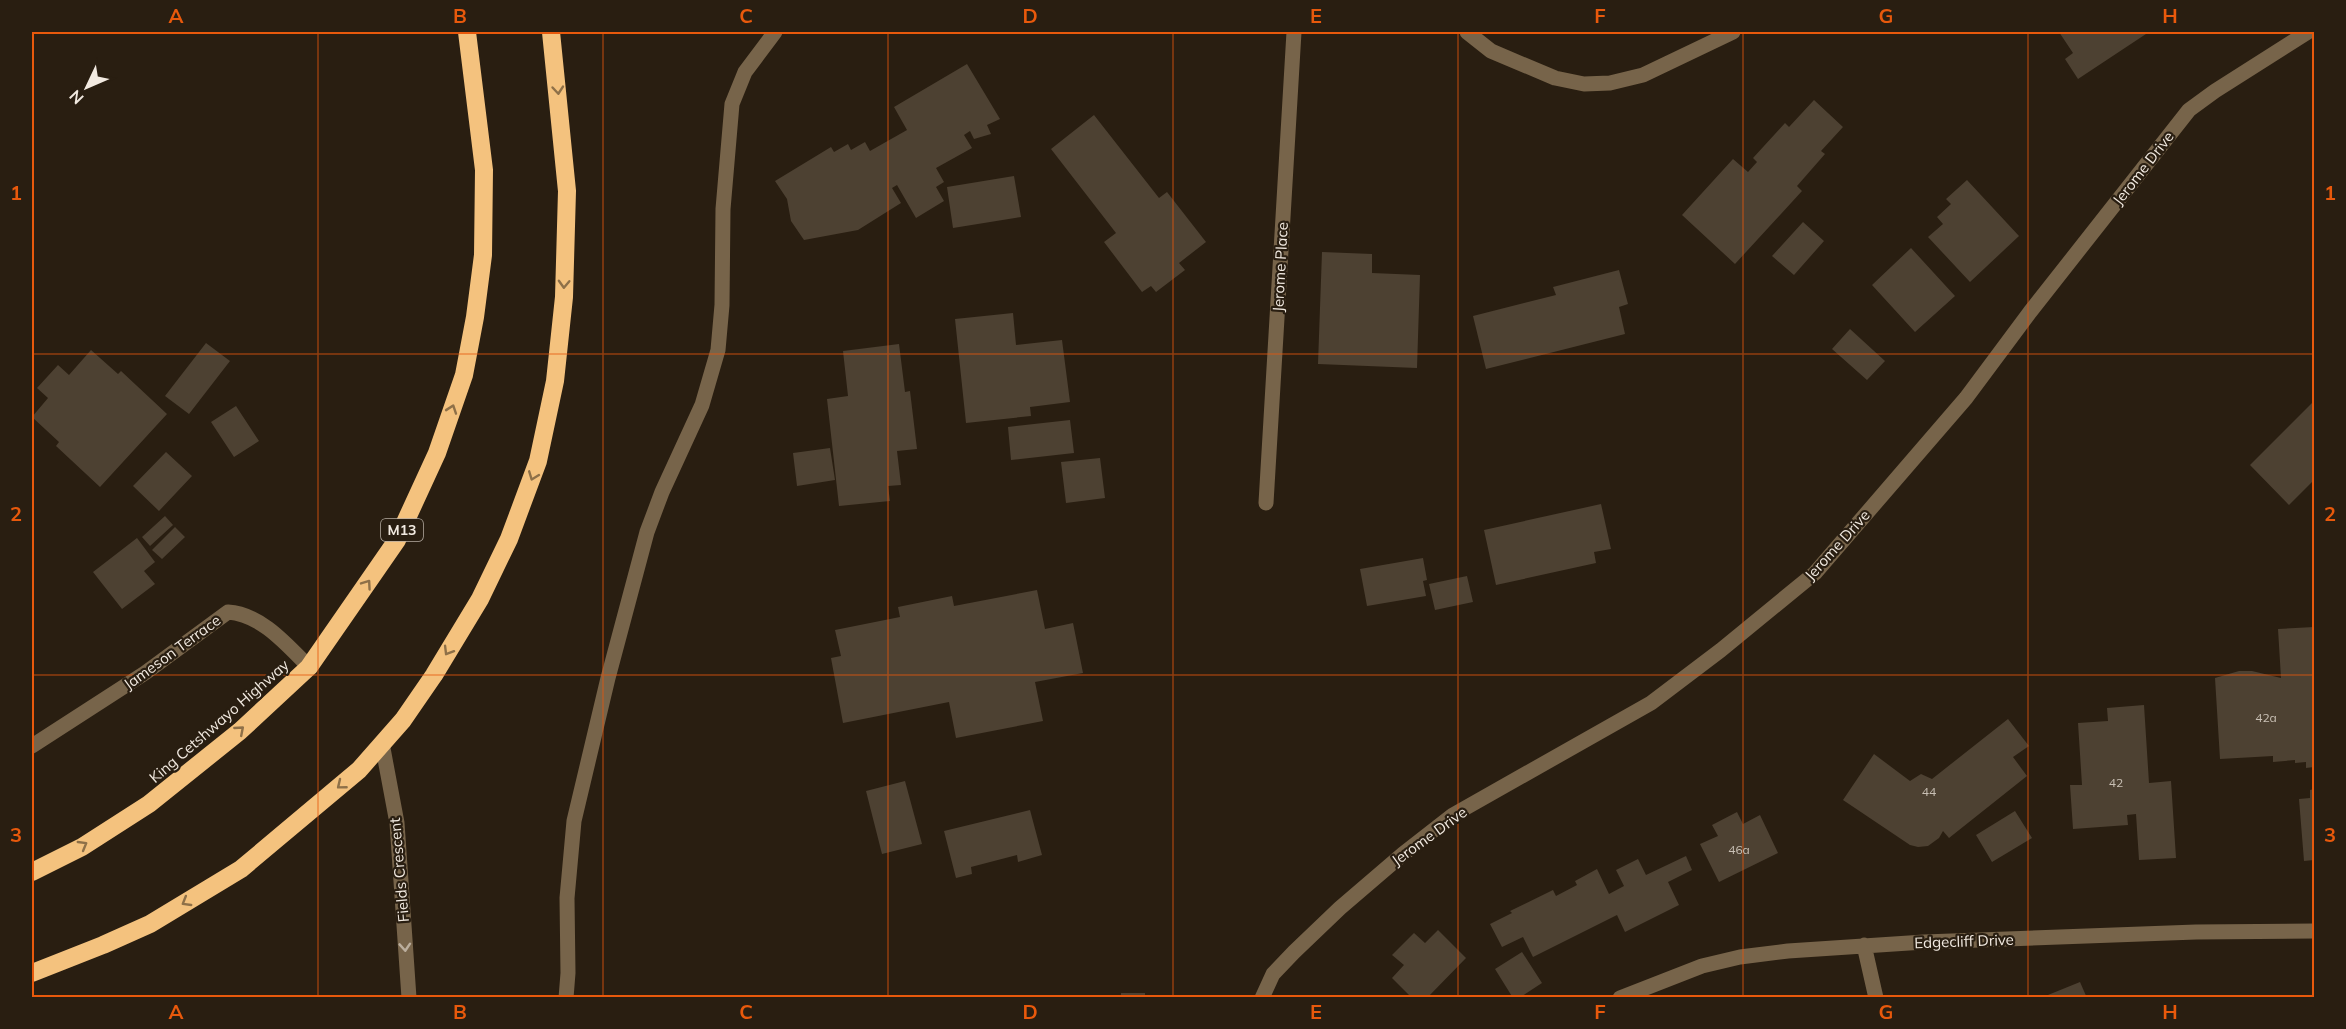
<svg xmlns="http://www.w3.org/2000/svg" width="2346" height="1029" font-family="Mulish,sans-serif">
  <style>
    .building { fill: #4d4132 }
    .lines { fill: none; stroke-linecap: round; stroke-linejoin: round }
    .service { stroke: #77644a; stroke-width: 15 }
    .minor { stroke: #77644a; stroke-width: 15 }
    .motorway { stroke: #f4c27e; stroke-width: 18 }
    .oneway { stroke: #8e7048 }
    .oneway2 { stroke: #bbae9d }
    .grid { fill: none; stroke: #e8590c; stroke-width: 1.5; stroke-opacity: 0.55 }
    .labels { text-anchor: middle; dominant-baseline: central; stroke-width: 4.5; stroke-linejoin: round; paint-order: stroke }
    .number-label { font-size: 12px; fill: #c9c0b5 }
    .shield { fill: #291e11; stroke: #b6ada3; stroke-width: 1.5 }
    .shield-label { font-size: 14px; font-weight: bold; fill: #f2eae1 }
    .street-label { font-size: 15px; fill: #f2eae1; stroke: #291e11 }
    .neatline { fill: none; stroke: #e8590c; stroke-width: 2 }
    .grid-label { font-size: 20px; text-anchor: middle; font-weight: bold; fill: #e8590c }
  </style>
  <rect width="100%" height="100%" fill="#291e11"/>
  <path class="building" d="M2059 32H2149L2078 79 2065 59 2073 53Z
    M967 64 1000 119 987 125 991 134 974 139 970 131 964 135 972 148 936 168 944 182 936 187 944 201 916 218 897 185 892 188 901 203 858 230 804 240 791 221 787 199 775 181 831 147 834 152 848 144 851 150 865 142 870 151 907 130 894 107Z
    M1814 100 1843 127 1821 151 1825 154 1797 186 1802 191 1735 264 1682 215 1733 159 1748 172 1757 162 1753 158 1785 123 1789 127Z
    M1094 115 1159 198 1167 192 1206 242 1179 263 1185 270 1156 292 1151 286 1142 292 1104 242 1116 233 1051 149Z
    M1014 176 1021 217 953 228 947 187Z
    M1967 180 2019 236 1970 282 1928 237 1943 224 1937 217 1951 204 1946 199Z
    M1803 222 1824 241 1794 275 1772 256Z
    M1911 248 1955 296 1915 332 1872 285Z
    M1322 252 1372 254V273L1420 275 1417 368 1318 364Z
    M1619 270 1628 304 1619 307 1625 334 1486 369 1473 316 1556 295 1553 287Z
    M1013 313 1016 345 1062 340 1070 402 1030 407 1031 416 966 423 955 319Z
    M1850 329 1885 361 1867 380 1832 349Z
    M206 343 230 361 189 414 165 396Z
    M899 344 905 392 910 391 917 449 897 451 901 485 888 486 890 501 839 506 827 399 848 396 843 351Z
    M91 350 118 374 121 371 167 414 100 487 56 446 59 442 32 417 48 398 37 388 58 365 69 375Z
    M2314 401V480L2289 505 2250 465Z
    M236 406 259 441 234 457 211 422Z
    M1070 420 1074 453 1011 460 1008 427Z
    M830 448 835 480 797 486 793 453Z
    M166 452 192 476 159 511 133 486Z
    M1100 458 1105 498 1066 503 1061 462Z
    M1601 504 1611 549 1594 552 1596 563 1496 585 1484 530Z
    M165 516 173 525 150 546 142 537Z
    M175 527 185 537 162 559 152 550Z
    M137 538 155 562 144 571 155 584 122 609 93 572Z
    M1423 558 1427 580 1423 581 1426 596 1367 606 1360 569Z
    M1467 576 1473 602 1435 610 1429 584Z
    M1037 590 1045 629 1073 623 1083 673 1035 682 1043 721 956 738 949 702 843 723 831 658 841 656 835 630 900 617 898 607 952 596 954 606Z
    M2314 627V767L2306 768V762L2295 763V760L2273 762V756L2220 759 2215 678 2239 671H2252L2281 678 2278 629Z
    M2144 705 2149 783 2171 781 2176 858 2139 860 2136 814 2127 815 2128 825 2073 829 2070 785H2082L2078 723 2108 721 2107 708Z
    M2008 719 2029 746 2013 757 2027 776 1949 838 1943 831 1939 838 1928 846 1918 847 1910 845 1843 800 1874 754 1910 781 1921 774 1932 779Z
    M905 781 922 844 882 854 866 791Z
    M2314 789V860L2304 861 2299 799 2310 798V790Z
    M1030 810 1042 855 1018 862 1017 855 971 867 972 874 956 878 944 831Z
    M2015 811 2032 838 1992 862 1976 835Z
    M1737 812 1743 824 1760 815 1778 853 1719 882 1700 844 1718 836 1712 825Z
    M1686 856 1692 870 1668 882 1679 905 1625 932 1617 915 1533 957 1523 937 1502 947 1490 924 1512 913 1510 911 1553 890 1556 896 1577 885 1575 881 1597 869 1609 894 1624 886 1616 870 1638 859 1646 875Z
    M1438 930 1466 958 1427 998H1412L1392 978 1404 965 1392 955 1414 933 1425 943Z
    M1522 952 1542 983 1519 998H1513L1495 969Z
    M2080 982 2087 998H2043V997Z
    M1121 993H1145V998H1121Z"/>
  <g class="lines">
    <path class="service" d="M566 998 568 973 567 898 574 821 608 678 647 532 662 492 702 405 718 350 722 305 723 209 732 104 745 72 775 32"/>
    <path class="minor" d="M1467 32 1491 51 1555 78 1584 84 1610 83 1643 75 1733 32
      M1266 503 1294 32
      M382 743 397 823 409 998
      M32 746 145 673 228 612C261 614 287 645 309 667
      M1864 945 1876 998
      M1262 998 1273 974 1294 952 1340 908 1403 854 1453 815 1651 703 1721 650 1815 573 1966 398 2030 312 2189 110 2215 91 2308 32
      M1620 998 1702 966 1740 957 1788 951 1924 942 2196 932 2314 931"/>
    <path class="motorway" d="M32 872 82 847 149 804 240 731 309 667 397 540 437 453 464 375 475 317 483 255 484 170 467 32
      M32 973 103 945 150 924 241 869 359 770 403 720 434 675 480 599 509 539 538 461 555 381 564 297 567 191 551 32"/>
  </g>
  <defs><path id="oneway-chevron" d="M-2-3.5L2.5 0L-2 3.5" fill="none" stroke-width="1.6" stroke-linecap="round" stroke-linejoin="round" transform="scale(1.5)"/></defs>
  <g class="oneway">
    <use href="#oneway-chevron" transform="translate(558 90) rotate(85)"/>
    <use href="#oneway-chevron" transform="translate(564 284) rotate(92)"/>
    <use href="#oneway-chevron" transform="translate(452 409) rotate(-71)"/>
    <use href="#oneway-chevron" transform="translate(533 476) rotate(111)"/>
    <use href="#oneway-chevron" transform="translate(367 584) rotate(-55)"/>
    <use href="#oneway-chevron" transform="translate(448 651) rotate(121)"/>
    <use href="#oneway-chevron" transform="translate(240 730) rotate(-41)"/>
    <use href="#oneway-chevron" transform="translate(341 785) rotate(141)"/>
    <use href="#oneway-chevron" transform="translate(83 845) rotate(-30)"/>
    <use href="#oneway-chevron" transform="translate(186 902) rotate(149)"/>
  </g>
  <use class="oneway2" href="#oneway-chevron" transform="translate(405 947) rotate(86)"/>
  <path class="grid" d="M318 32V998M603 32V998M888 32V998M1173 32V998M1458 32V998M1743 32V998M2028 32V998M32 354H2314M32 675H2314"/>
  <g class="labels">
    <g class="number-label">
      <text x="2266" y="717">42a</text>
      <text x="2116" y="782">42</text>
      <text x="1929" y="791">44</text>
      <text x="1739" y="849">46a</text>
    </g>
    <rect class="shield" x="381" y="519" width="42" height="22" rx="4.5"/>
    <g class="shield-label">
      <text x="402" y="530">M13</text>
    </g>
    <g class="street-label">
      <text transform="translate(2143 168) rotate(-52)">Jerome Drive</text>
      <text transform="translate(1280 267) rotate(-87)">Jerome Place</text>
      <text transform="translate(1837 545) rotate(-48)">Jerome Drive</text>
      <text transform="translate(172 652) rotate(-36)">Jameson Terrace</text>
      <text transform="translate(219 721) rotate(-41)">King Cetshwayo Highway</text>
      <text transform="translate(1429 836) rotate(-36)">Jerome Drive</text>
      <text transform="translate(399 870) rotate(-95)">Fields Crescent</text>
      <text transform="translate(1964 941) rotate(-2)">Edgecliff Drive</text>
    </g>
  </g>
  <rect width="2346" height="1029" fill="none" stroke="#291e11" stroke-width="66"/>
  <g transform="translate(87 87) rotate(226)" stroke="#291e11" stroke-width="4.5" paint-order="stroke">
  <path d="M0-4.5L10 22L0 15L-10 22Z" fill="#f2eae1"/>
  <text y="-9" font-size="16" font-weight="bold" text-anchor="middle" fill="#f2eae1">N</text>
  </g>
  <rect x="33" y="33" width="2280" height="963" class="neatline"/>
  <g class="grid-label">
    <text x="176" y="23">A</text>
    <text x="460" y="23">B</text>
    <text x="746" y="23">C</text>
    <text x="1030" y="23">D</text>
    <text x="1316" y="23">E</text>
    <text x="1600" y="23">F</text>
    <text x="1886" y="23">G</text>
    <text x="2170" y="23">H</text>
    <text x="16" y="200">1</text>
    <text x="2330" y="200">1</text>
    <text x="16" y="521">2</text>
    <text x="2330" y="521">2</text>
    <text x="16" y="842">3</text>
    <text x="2330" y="842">3</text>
    <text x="176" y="1019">A</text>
    <text x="460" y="1019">B</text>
    <text x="746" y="1019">C</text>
    <text x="1030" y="1019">D</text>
    <text x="1316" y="1019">E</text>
    <text x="1600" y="1019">F</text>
    <text x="1886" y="1019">G</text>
    <text x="2170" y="1019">H</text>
  </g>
</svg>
